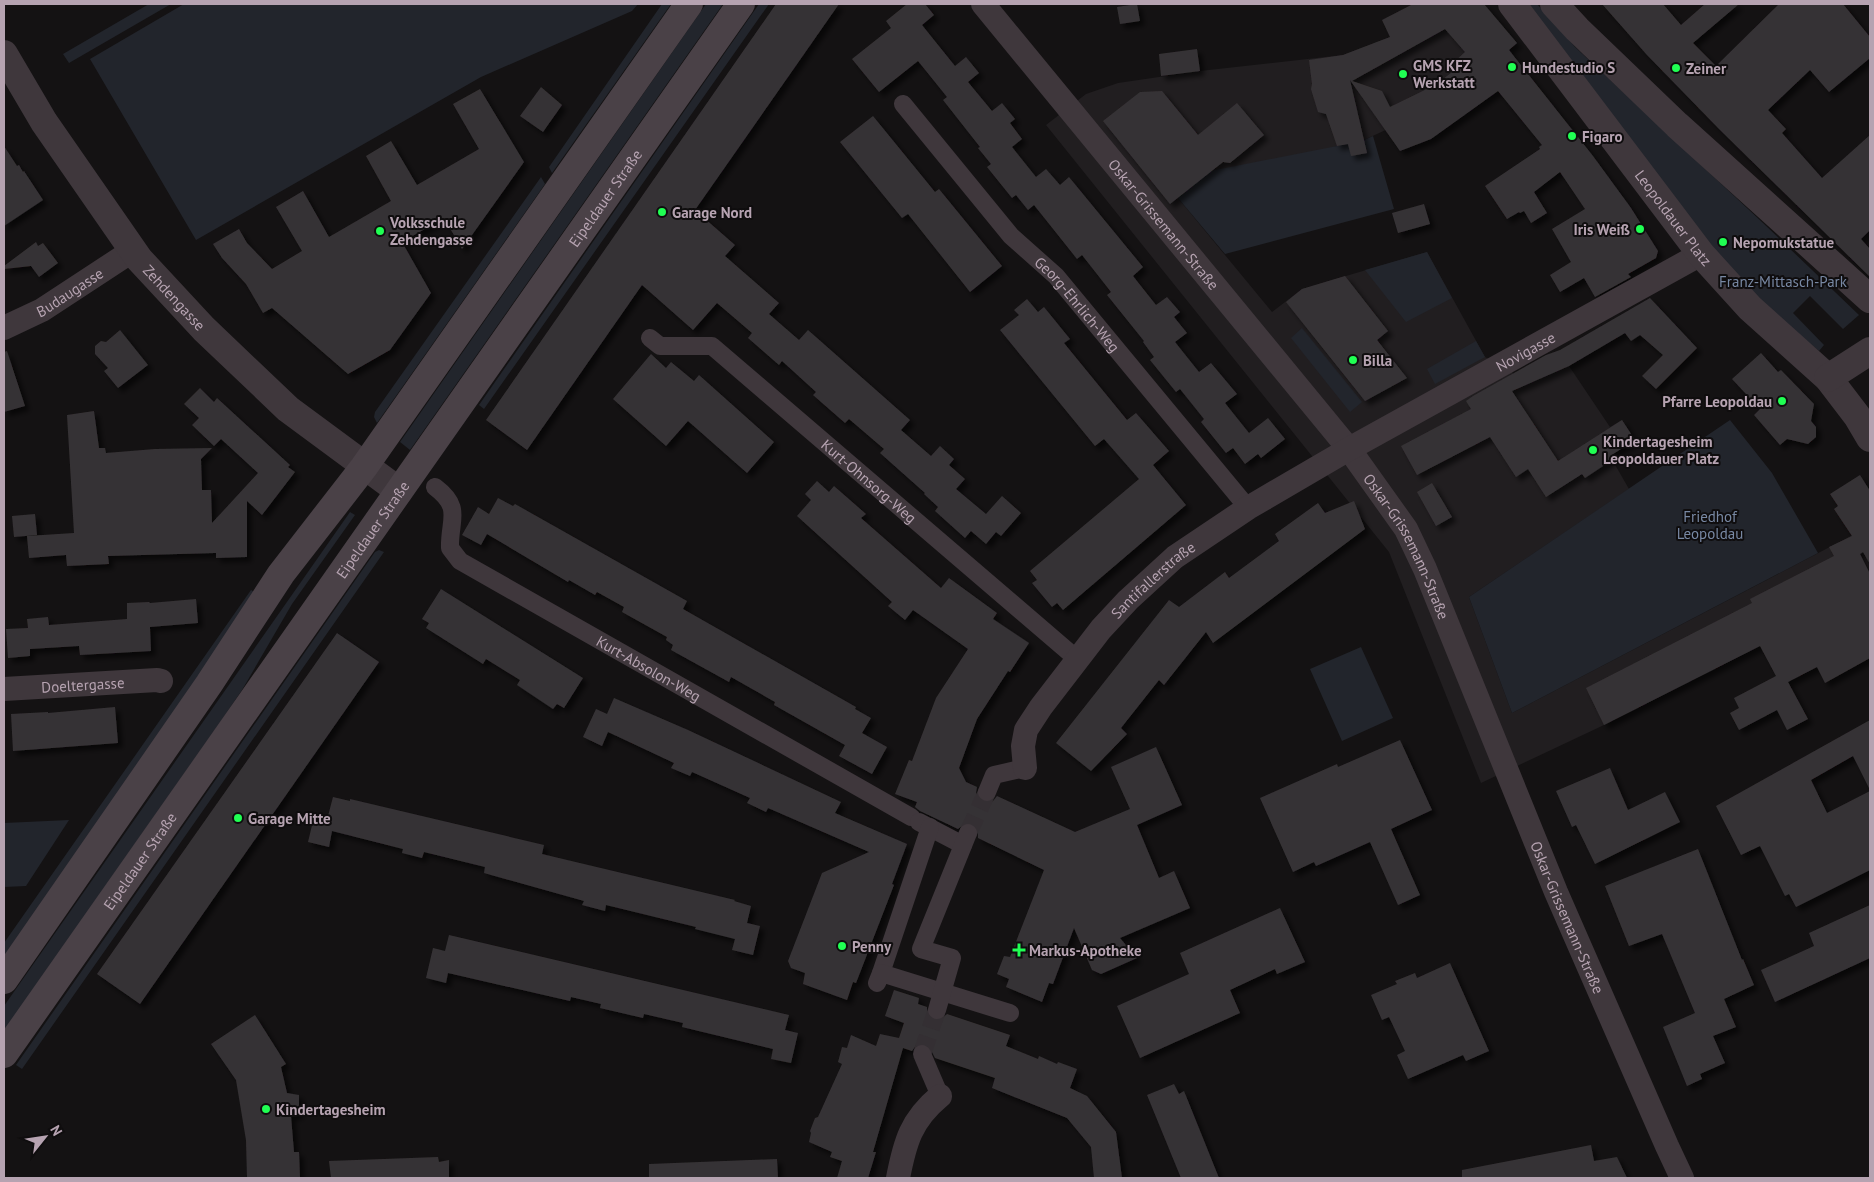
<svg xmlns="http://www.w3.org/2000/svg" width="1874" height="1182" font-family="'PT Sans',sans-serif">
  <style>
    .built { fill: #211e20 }
    .green { fill: #22252c }
    .building { fill: #363235; fill-rule: evenodd; filter: url(#shadow) }
    .lines { fill: none; stroke-linecap: round; stroke-linejoin: round }
    .pedestrian-tunnel { stroke: #342f33; stroke-width: 18; stroke-dasharray: 18 9; stroke-linecap: butt }
    .pedestrian { stroke: #3f373c; stroke-width: 18 }
    .minor { stroke: #3f373c; stroke-width: 24 }
    .tertiary { stroke: #3f373c; stroke-width: 28 }
    .secondary { stroke: #4a4147; stroke-width: 28 }
    .poi-dot { fill: #20ff53; stroke: #0f0d0e; stroke-width: 2 }
    .labels { text-anchor: middle; dominant-baseline: central; stroke-width: 4; stroke-linejoin: round; paint-order: stroke }
    .poi-label { font-size: 15px; font-weight: bold; fill: #b6a3b1; stroke: #0f0d0e; text-anchor: start }
    .street-label { font-size: 15px; fill: #b6a3b1; stroke: #0f0d0e }
    .park-label { font-size: 15px; fill: #7888a3; stroke: #0f0d0e }
  </style>
  <defs>
    <filter id="shadow"><feDropShadow dx="4.5" dy="4.5" stdDeviation="2.5" flood-color="#0009"/></filter>
  </defs>
  <rect width="100%" height="100%" fill="#141213"/>
  <path class="built" d="M1447 4H1482L1517 43 1429 110 1364 140 1337 146 1178 198 1272 312 1302 289 1427 252 1485 357 1511 370 1521 387 1569 366 1610 427 1622 420 1635 440 1610 456 1629 489 1469 597 1512 713 1870 526V586L1792 629 1604 725 1481 783 1389 552 1046 125 1086 94 1118 83 1200 71 1343 55 1390 37 1430 17Z"/>
  <path class="green" d="M149 4H171L69 63 63 54Z
    M184 4H638L632 11 481 77 196 240 90 59Z
    M662 4H671L552 173 549 167Z
    M706 4H723L410 450 400 442Z
    M759 4H769L484 409 479 405Z
    M1524 4H1537L1575 47 1763 223 1859 315 1843 329 1810 296 1793 313 1824 345 1819 351 1774 314 1741 280 1698 230Z
    M1373 136 1394 209 1225 254 1178 198 1210 171 1337 146 1364 140Z
    M541 177 545 184 377 423 374 417 375 412Z
    M1427 252 1452 298 1406 322 1365 270Z
    M1302 328 1362 402 1350 412 1291 338Z
    M1476 341 1485 357 1435 384 1427 369Z
    M1730 420 1772 473 1818 553 1512 713 1469 597Z
    M350 512 355 515 292 604 242 690 221 721 4 1031V1006Z
    M379 550 384 552 22 1069 16 1065 375 552Z
    M251 590 258 594 4 957V943Z
    M1361 647 1393 718 1342 741 1310 669Z
    M69 820 26 886 4 887V823Z"/>
  <path class="building" d="M776 4H839L695 210 735 245 725 256 779 303 769 314 799 340 808 330 910 420 901 430 931 456 940 446 954 459 949 465 965 479 956 489 986 514 1002 496 1021 513 1001 536 996 532 986 544 971 531 965 538 935 511 938 507 924 494 925 493 880 453 884 449 849 419 845 423 813 395 816 392 782 361 779 365 748 338 752 333 717 303 693 330 642 285 527 450 486 420Z
    M907 4H925L934 15 922 25 955 66 966 57 979 73 968 82 992 111 1002 103 1015 119 1010 123 1022 139 1012 147 1036 177 1046 169 1060 185 1069 177 1143 267 1133 276 1156 305 1167 297 1180 312 1174 317 1187 333 1175 342 1199 372 1211 363 1237 394 1225 403 1249 433 1268 418 1285 439 1261 458 1258 454 1245 464 1233 448 1226 453 1201 422 1204 419 1180 389 1176 392 1150 360 1154 357 1143 342 1144 341 1107 295 1111 292 1082 255 1077 259 1034 205 1028 210 1016 195 1012 198 987 167 991 164 978 148 980 147 943 100 947 97 918 61 879 92 852 59 891 28 886 21Z
    M1137 4 1140 21 1120 24 1117 7Z
    M1413 4H1484L1517 43 1509 50 1593 156 1631 208 1658 251 1656 258 1628 274 1631 277 1595 297 1584 278 1560 292 1550 275 1571 262 1552 229 1585 209 1560 172 1534 192 1547 213 1531 223 1524 211 1520 213 1519 212 1507 219 1485 186 1540 149 1539 147 1542 145 1498 91 1431 139 1400 151 1350 80 1367 153 1351 156 1348 144 1337 146 1326 114 1318 112 1311 89 1312 84 1309 60 1343 55 1390 37 1382 20ZM1445 29 1465 52 1454 62 1451 73 1435 85 1390 107 1382 91 1352 81Z
    M1602 4H1663L1681 25 1705 4H1739L1693 43 1716 66 1779 4H1843L1870 37V58L1829 92 1810 70 1768 110 1786 129 1782 133 1822 178 1870 135V230L1861 239 1870 249V277L1719 129 1647 55Z
    M1197 49 1200 71 1161 76 1159 54Z
    M541 87 562 105 543 132 520 116Z
    M480 89 524 162 462 249 444 218 402 242 431 293 390 350 348 374 272 308 263 313 246 284 222 258 213 244 239 229 247 243 272 269 302 251 276 207 303 191 329 237 391 201 366 156 391 141 417 185 479 149 453 104Z
    M1162 91 1198 135 1237 103 1264 135 1230 163 1223 162 1170 204 1103 121 1140 92Z
    M873 116 935 192 939 189 1002 266 970 292 908 214 902 218 840 142Z
    M4 146 17 166 19 165 23 172 24 171 43 200 4 226Z
    M1424 204 1430 224 1398 233 1392 213Z
    M36 242 38 246 43 243 58 263 39 277 31 266 4 269V266Z
    M1345 276 1388 331 1377 340 1407 378 1365 401 1286 302 1302 289Z
    M1650 298 1697 348 1656 389 1642 376 1663 355 1640 335 1631 341 1625 333 1569 366 1512 391 1558 461 1622 420 1635 440 1610 456 1612 460 1585 478 1582 474 1546 497 1528 469 1516 477 1490 437 1417 475 1401 446 1471 409 1466 401 1473 396 1546 355 1560 350Z
    M1027 299 1038 312 1044 307 1070 339 1064 343 1127 420 1136 413 1169 451 1153 465 1186 505 1063 610 1057 603 1052 607 1032 583 1037 580 1030 571 1139 479 1104 439 1095 446 1000 330 1019 315 1014 310Z
    M120 330 148 365 118 388 104 371 108 368 95 354V346L101 341 106 342Z
    M7 351 25 406 4 412V352Z
    M1761 353 1778 372 1781 370 1814 404 1811 421 1816 427V437L1808 444 1787 439 1780 445 1754 415 1760 409 1732 379Z
    M651 354 666 368 671 362 694 381 699 375 774 442 747 473 688 421 666 446 613 399Z
    M200 388 214 402 217 398 290 465 288 467 295 472 262 515 247 501V557L216 558V553L108 556 109 564 67 566 66 555 29 558 27 536 74 533 67 415 94 411 99 448H105L106 453 155 449 212 448 201 459 202 490H211L212 523 258 473 221 439 214 446 192 425 199 418 184 404Z
    M1860 475 1870 491V564L1863 552 1860 554 1870 574V658L1825 683 1817 667 1788 682 1808 719 1787 730 1777 710 1739 730 1730 713 1739 708 1734 698 1776 676 1760 646 1604 725 1586 688 1752 603 1750 599 1834 556 1829 547 1852 536 1834 509 1838 506 1830 494Z
    M817 481 829 492 834 486 866 514 861 518 941 588 949 578 997 613 993 619 1029 643 1010 672 1008 671 977 719 959 768 966 782 977 787 976 793 979 799 988 803 993 801 997 796 1075 832 1130 809 1111 767 1156 747 1182 805 1137 825 1159 878 1174 871 1190 908 1120 938 1137 958 1101 974 1092 970 1074 928 1053 984 1049 983 1042 1002 1006 987 1009 979 997 974 1004 956 1010 957 1044 870 978 838V831L972 823H966L958 829 920 811 915 807 917 802 895 794 909 760 912 761 936 698 968 649 913 610 905 620 888 606 892 602 797 516 811 500 805 494Z
    M1432 483 1452 517 1436 526 1417 492Z
    M498 498 513 506 515 504 687 601 683 609 856 707 855 709 871 718 862 733 887 747 872 774 839 756 845 745 774 705 775 702 731 677 729 682 671 650 673 645 666 640 667 637 622 612 624 607 597 592 595 595 569 580 568 582 487 534 481 545 462 535 478 507 489 514Z
    M1354 501 1365 529 1213 643 1206 632 1164 685 1159 680 1121 728 1127 734 1091 771 1056 743 1169 600 1179 607 1225 572 1229 578 1279 541 1275 534 1318 503 1325 513Z
    M35 514 37 535 14 537 12 516Z
    M441 589 583 678 564 708 557 704 553 709 517 685 520 680 486 659 483 664 426 628 429 623 422 619Z
    M196 599 198 623 150 627 151 651 80 655 79 646 30 649V656L8 658 6 629 28 628 27 619 48 617 49 625 127 619V603L149 602 150 603Z
    M337 633 379 662 140 1004 97 974Z
    M614 698 688 730 841 802 835 813 907 844 892 884 894 885 856 983 853 982 847 1000 803 984 805 973 791 968 788 961 822 873 869 852 768 808 766 812 747 803 750 798 692 772 690 776 671 768 674 763 608 732 602 746 583 737 596 709 607 714Z
    M115 707 118 743 13 751 11 714 48 712V713Z
    M1870 720V790L1853 756 1811 780 1827 813 1870 791V870L1796 907 1789 894 1785 896 1760 846 1741 855 1716 806Z
    M1400 740 1432 810 1391 829 1420 895 1398 905 1370 842 1316 866 1314 862 1293 872 1260 798 1337 764 1338 767Z
    M1610 768 1628 810 1665 792 1680 822 1595 864 1576 825 1572 827 1556 791Z
    M333 797 350 801V799L544 845 542 854 735 900 734 901 751 906 747 923 760 926 753 955 732 950 735 939 695 929 696 927 606 905 605 911 582 905 584 901 484 873 485 867 424 852 422 858 402 853 403 849 332 831 329 847 308 842 315 813 328 816Z
    M1698 849 1742 960 1743 959 1754 985 1724 999 1736 1027 1713 1036 1725 1063 1700 1074 1702 1079 1687 1086 1663 1027 1695 1013 1662 934 1629 946 1605 886Z
    M1870 905V958L1775 1002 1761 970 1814 946 1809 933Z
    M1280 908 1305 962 1277 974 1275 969 1230 990 1240 1013 1140 1058 1117 1006 1189 974 1180 953Z
    M449 935 789 1015 785 1030 798 1033 791 1063 771 1059 773 1049 682 1027 683 1023 644 1014 643 1018 600 1008 601 1004 571 997 570 1001 448 973 446 983 426 978 433 948 445 951Z
    M1450 963 1489 1051 1466 1061 1463 1055 1408 1079 1397 1055 1405 1051 1389 1017 1382 1020 1371 995 1397 984 1395 981 1415 973 1417 978Z
    M894 990 919 998 918 1004 927 1007V1013L934 1020H940L947 1014 1010 1035 1006 1046 1038 1059 1039 1056 1057 1064 1058 1062 1077 1069 1070 1088 1087 1096 1116 1132 1122 1178H1094L1091 1147 1067 1118 992 1088 995 1078 935 1058 929 1046 923 1043 917 1044 912 1051 903 1048 873 1152H876L868 1178H837L842 1161 830 1157 832 1152 809 1142 811 1133 810 1131 815 1118 818 1117 842 1064 838 1062 842 1047 847 1048 851 1035 876 1046 880 1034 899 1038 904 1023 885 1016Z
    M255 1015 286 1064 281 1067 287 1093 299 1095V1114L291 1116 294 1152H299L300 1178H247L246 1140 236 1080 211 1044Z
    M1174 1084 1179 1094 1184 1091 1219 1178H1181L1147 1095Z
    M1591 1145 1594 1161 1617 1157 1627 1178H1462V1170Z
    M438 1157 439 1162 449 1160V1178H331L329 1161Z
    M777 1159 778 1178H649V1164Z"/>
  <g class="lines">
    <path class="pedestrian-tunnel" d="M968 833 987 792
      M922 1054 937 1010"/>
    <g class="pedestrian">
      <path id="s1" d="M903 104 1011 236 1056 276 1248 508"/>
      <path id="s2" d="M650 338 660 346H712L1077 659"/>
      <path id="s3" d="M435 487C463 508 449 520 450 548L460 561 911 817"/>
      <path d="M987 792 994 775 1025 768"/>
      <path d="M919 822 963 845"/>
      <path d="M881 973 930 827"/>
      <path d="M877 983 881 973 1010 1013"/>
      <path d="M937 1010 952 958 921 949 968 833"/>
      <path d="M922 1054 940 1096"/>
    </g>
    <g class="minor">
      <path id="s4" d="M983 4 1349 449 1406 529 1425 569 1556 892 1667 1146 1682 1178"/>
      <path id="s5" d="M4 328 42 310 132 251"/>
      <path id="s6" d="M4 689 157 680 161 681"/>
      <path id="s7" d="M1025 768 1023 746 1026 730 1041 707 1101 629 1128 600 1175 557 1248 508 1349 449 1701 254"/>
      <path d="M898 1178C905 1142 911 1120 940 1096"/>
    </g>
    <g class="tertiary">
      <path id="s8" d="M1512 4 1701 254 1750 308 1828 378 1857 416 1870 438"/>
      <path d="M1554 4 1577 29 1677 125 1870 299"/>
      <path id="s9" d="M4 54 44 122 139 259 204 329 288 409 399 491"/>
      <path d="M1828 378 1870 351"/>
    </g>
    <g class="secondary">
      <path d="M4 980 209 684 281 574 364 467 689 4"/>
      <path id="s10" d="M4 1054 741 4"/>
    </g>
  </g>
  <g class="poi-dot">
    <circle cx="1512" cy="67" r="5"/>
    <circle cx="1676" cy="68" r="5"/>
    <circle cx="1403" cy="74" r="5"/>
    <circle cx="1572" cy="136" r="5"/>
    <circle cx="662" cy="212" r="5"/>
    <circle cx="1640" cy="229" r="5"/>
    <circle cx="380" cy="231" r="5"/>
    <circle cx="1723" cy="242" r="5"/>
    <circle cx="1353" cy="360" r="5"/>
    <circle cx="1782" cy="401" r="5"/>
    <circle cx="1593" cy="450" r="5"/>
    <circle cx="238" cy="818" r="5"/>
    <circle cx="842" cy="946" r="5"/>
    <path d="M1016.5 942.5h5v5h5v5h-5v5h-5v-5h-5v-5h5z"/>
    <circle cx="266" cy="1109" r="5"/>
  </g>
  <g class="labels">
    <g class="poi-label">
      <text x="1413" y="65">GMS KFZ<tspan x="1413" dy="17">Werkstatt</tspan></text>
      <text x="1522" y="67">Hundestudio S</text>
      <text x="1686" y="68">Zeiner</text>
      <text x="1582" y="136">Figaro</text>
      <text x="672" y="212">Garage Nord</text>
      <text x="390" y="222">Volksschule<tspan x="390" dy="17">Zehdengasse</tspan></text>
      <text x="1630" y="229" text-anchor="end">Iris Weiß</text>
      <text x="1733" y="242">Nepomukstatue</text>
      <text x="1363" y="360">Billa</text>
      <text x="1772" y="401" text-anchor="end">Pfarre Leopoldau</text>
      <text x="1603" y="441">Kindertagesheim<tspan x="1603" dy="17">Leopoldauer Platz</tspan></text>
      <text x="248" y="818">Garage Mitte</text>
      <text x="852" y="946">Penny</text>
      <text x="1029" y="950">Markus-Apotheke</text>
      <text x="276" y="1109">Kindertagesheim</text>
    </g>
    <g class="street-label">
      <text stroke="none"><textPath href="#s10" startOffset="1046">Eipeldauer Straße</textPath></text>
      <text stroke="none"><textPath href="#s8" startOffset="268">Leopoldauer Platz</textPath></text>
      <text stroke="none"><textPath href="#s4" startOffset="285">Oskar-Grissemann-Straße</textPath></text>
      <text stroke="none"><textPath href="#s5" startOffset="75">Budaugasse</textPath></text>
      <text stroke="none"><textPath href="#s9" startOffset="298">Zehdengasse</textPath></text>
      <text stroke="none"><textPath href="#s1" startOffset="266">Georg-Ehrlich-Weg</textPath></text>
      <text stroke="none"><textPath href="#s7" startOffset="674">Novigasse</textPath></text>
      <text stroke="none"><textPath href="#s2" startOffset="272">Kurt-Ohnsorg-Weg</textPath></text>
      <text stroke="none"><textPath href="#s10" startOffset="641">Eipeldauer Straße</textPath></text>
      <text stroke="none"><textPath href="#s4" startOffset="690">Oskar-Grissemann-Straße</textPath></text>
      <text stroke="none"><textPath href="#s7" startOffset="236">Santifallerstraße</textPath></text>
      <text stroke="none"><textPath href="#s3" startOffset="301">Kurt-Absolon-Weg</textPath></text>
      <text stroke="none"><textPath href="#s6" startOffset="79">Doeltergasse</textPath></text>
      <text stroke="none"><textPath href="#s10" startOffset="236">Eipeldauer Straße</textPath></text>
      <text stroke="none"><textPath href="#s4" startOffset="1095">Oskar-Grissemann-Straße</textPath></text>
    </g>
    <g class="park-label">
      <text x="1783" y="281">Franz-Mittasch-Park</text>
      <text x="1710" y="516">Friedhof<tspan x="1710" dy="17">Leopoldau</tspan></text>
    </g>
  </g>
  <rect width="1874" height="1182" fill="none" stroke="#b6a3b1" stroke-width="10"/>
  <g transform="translate(45 1137) rotate(60)" stroke="#0f0d0e" stroke-width="4" paint-order="stroke">
  <path d="M0-4L9 19L0 12L-9 19Z" fill="#b6a3b1"/>
  <text y="-8" font-size="14" font-weight="bold" text-anchor="middle" fill="#b6a3b1">N</text>
  </g>
</svg>
